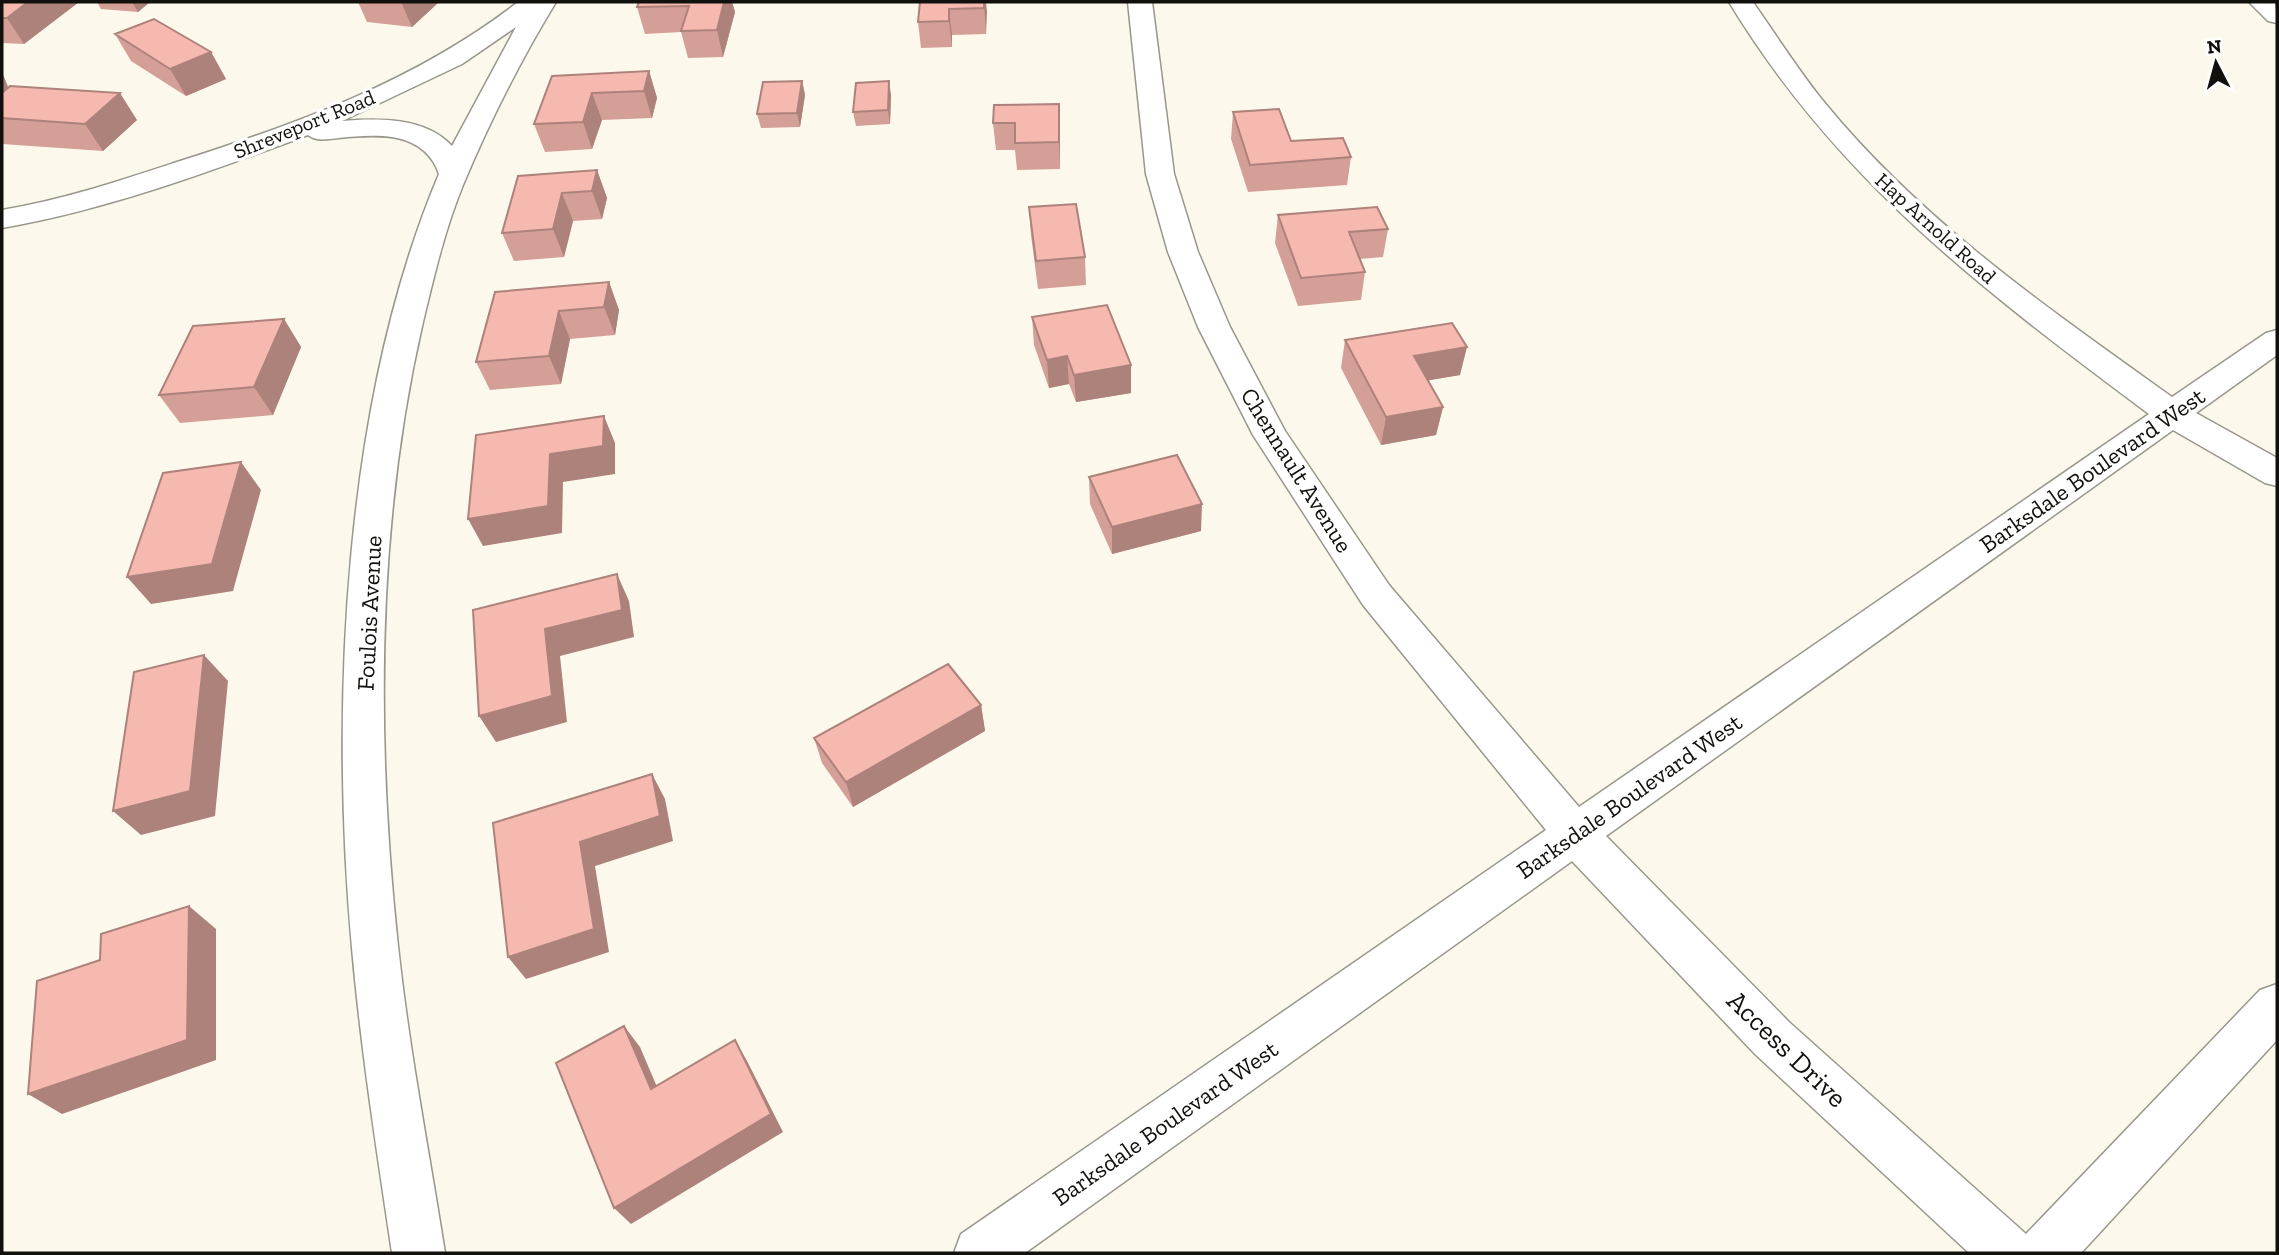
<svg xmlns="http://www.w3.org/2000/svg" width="2279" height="1255" font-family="'Zilla Slab',serif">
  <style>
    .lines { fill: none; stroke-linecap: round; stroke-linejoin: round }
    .minor-casing { stroke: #99978b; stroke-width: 3 }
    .minor { fill: #fff; fill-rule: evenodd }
    .wall { fill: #d49f97 }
    .shaded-wall { fill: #ac827b }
    .building { fill: #f6b9b0; stroke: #ac827b; stroke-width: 2 }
    .labels { text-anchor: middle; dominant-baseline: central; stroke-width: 7; stroke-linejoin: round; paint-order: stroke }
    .far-street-label { font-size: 21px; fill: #11100c; stroke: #fff }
    .street-label { font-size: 24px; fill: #11100c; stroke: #fff }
    .near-street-label { font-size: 28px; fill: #11100c; stroke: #fff }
  </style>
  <rect width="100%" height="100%" fill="#fcf9ec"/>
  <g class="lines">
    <g class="minor-casing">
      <path id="minor" d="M518 2H556C520 61 489 123 463 185 445 229 434 276 423 322 376 525 376 740 398 946 409 1049 429 1151 445 1253H392C377 1152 361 1050 352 948 330 705 343 401 439 174 424 131 378 134 339 138 328 139 317 142 308 135 209 172 106 210 2 228V210C62 200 119 181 177 162 297 124 418 80 518 2ZM516 27 452 146C425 117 378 118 342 121L462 64Z
        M1128 2H1152L1174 174 1198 252 1230 327 1285 431 1389 585 1579 807 2149 414C1984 291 1837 180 1729 2H1753C1776 35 1798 70 1824 102 1921 221 2049 309 2172 397L2266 333 2277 330V355L2196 413 2277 458V486L2265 483 2173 430 1606 836 1789 1022 2026 1234 2260 990 2277 984V1040L2081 1253H1969L1755 1054 1572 861 1025 1253H954L961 1234 1546 830 1363 605 1253 435 1198 327 1168 252 1146 174Z
        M2249 2H2275L2277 23 2268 21Z"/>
    </g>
    <use href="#minor" class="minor"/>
  </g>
  <path class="wall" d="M2 2H79L24 44 2 43Z
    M97 2H150L138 12 101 9Z
    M358 2H439L412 27 367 22Z
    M732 2 735 12 723 57 688 58 681 32 645 34 637 7Z
    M920 2H986V34L952 35V47L921 48 918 22Z
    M115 34 211 52 226 79 186 96 131 61Z
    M649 71 657 98 652 118 602 120 592 149 545 152 534 124 552 76Z
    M2 72 8 88 137 120 103 151 2 144Z
    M802 81 805 95 800 127 761 128 757 114Z
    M891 95 890 124 856 126 853 112Z
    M994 105 1060 131V169L1017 170 1015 150H996L993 123Z
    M1233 112 1291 141 1351 157 1347 185 1248 192 1231 139Z
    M597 170 607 198 602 219 573 221 564 257 514 261 502 233Z
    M1029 207 1085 257 1086 285 1038 289 1031 235Z
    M1278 215 1388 229 1383 257 1360 259 1365 272 1361 300 1298 306 1275 243Z
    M609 282 619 310 615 335 570 339 561 384 490 390 476 362 495 292Z
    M1032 317 1131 393 1076 402 1069 384 1049 388 1034 345Z
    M284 319 301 347 273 415 180 423 159 395Z
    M1345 340 1460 375 1428 380 1443 407 1436 435 1381 445 1341 368Z
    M1089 477 1201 531 1112 554 1090 504Z
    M981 705 985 731 853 807 822 763 814 738Z"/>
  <path class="shaded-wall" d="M28 2H79L24 44 7 18Z
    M132 2H150L138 12Z
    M401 2H439L412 27Z
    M724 2H732L735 12 723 57 717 30Z
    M984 2H986L987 12 986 34Z
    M949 9 952 35V47L949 21Z
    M211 52 226 79 186 96 170 69Z
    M649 71 657 98 652 118 644 91Z
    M2 72 15 104 2 108Z
    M802 81 805 95 800 127 797 113Z
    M889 81 891 95 890 124 888 110Z
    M120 93 137 120 103 151 85 124Z
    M592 93 602 120 592 149 583 122Z
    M1059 104 1060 131V169L1059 142Z
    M597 170 607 198 602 219 592 191Z
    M562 193 573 221 564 257 553 229Z
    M609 282 619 310 615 335 604 307Z
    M559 311 570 339 561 384 549 356Z
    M284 319 301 347 273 415 254 387Z
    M1467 347 1460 375 1408 384 1414 356Z
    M1067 356 1069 384 1049 388 1047 360Z
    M1131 365V393L1076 402 1074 375Z
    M1443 407 1436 435 1381 445 1386 417Z
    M604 416 615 443V474L563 482 562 533 483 546 468 519 550 454Z
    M241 462 261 490 233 591 151 604 127 577Z
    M1202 504 1201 531 1112 554V527Z
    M617 574 629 601 634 637 560 656 567 722 496 742 479 716 545 629Z
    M204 655 228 681 215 816 141 835 113 811Z
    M981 705 985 731 853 807 846 782Z
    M652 774 665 799 673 841 595 866 609 952 526 979 508 957 580 842Z
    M189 906 216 929V1060L62 1114 28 1094Z
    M624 1026 640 1047 666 1108 651 1089Z
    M735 1040 747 1061 783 1132 631 1224 614 1208Z"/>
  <path class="building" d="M2 2H28L7 18H2Z
    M639 2H724L717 30 681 31 689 6 637 7Z
    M920 2H984V8L949 9V21L918 22Z
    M154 19 211 52 170 69 115 34Z
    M649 71 644 91 592 93 583 122 534 124 552 76Z
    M802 81 797 113 757 114 763 82Z
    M889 81 888 110 853 112 856 83Z
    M10 86 120 93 85 124 2 118V93Z
    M1059 104V142L1015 143V123H993L994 105Z
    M1279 109 1291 141 1343 138 1351 157 1250 165 1233 112Z
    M597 170 592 191 562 193 553 229 502 233 518 176Z
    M1076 204 1085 257 1036 261 1029 207Z
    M1377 207 1388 229 1349 232 1365 272 1301 278 1278 215Z
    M609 282 604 307 559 311 549 356 476 362 495 292Z
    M1107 305 1131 365 1074 375 1067 356 1047 360 1032 317Z
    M284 319 254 387 159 395 193 326Z
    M1452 323 1467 347 1414 356 1443 407 1386 417 1345 340Z
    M604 416 603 446 550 454 548 506 468 519 476 435Z
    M1177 455 1202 504 1112 527 1089 477Z
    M241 462 212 564 127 577 163 473Z
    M617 574 622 610 545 629 552 696 479 716 473 610Z
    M204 655 190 791 113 811 134 672Z
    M948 664 981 705 846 782 814 738Z
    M652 774 660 816 580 842 594 929 508 957 493 823Z
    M189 906 187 1040 28 1094 37 981 100 960 101 934Z
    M624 1026 651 1089 735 1040 771 1114 614 1208 556 1063Z"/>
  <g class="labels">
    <g class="far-street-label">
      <text transform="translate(304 124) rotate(-22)">Shreveport Road</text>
      <text transform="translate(1936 228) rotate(42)">Hap Arnold Road</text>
    </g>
    <g class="street-label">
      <text transform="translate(1297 470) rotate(58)">Chennault Avenue</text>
      <text transform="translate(2092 470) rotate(-35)">Barksdale Boulevard West</text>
      <text transform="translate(369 613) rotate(-87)">Foulois Avenue</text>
      <text transform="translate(1629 796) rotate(-35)">Barksdale Boulevard West</text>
      <text transform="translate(1165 1123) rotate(-35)">Barksdale Boulevard West</text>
    </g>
    <g class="near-street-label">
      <text transform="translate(1787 1049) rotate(44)">Access Drive</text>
    </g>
  </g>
  <rect width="2279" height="1255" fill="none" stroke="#11100c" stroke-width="7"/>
  <g transform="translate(2216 63) rotate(354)" stroke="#ffffff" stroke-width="5" paint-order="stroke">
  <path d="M0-5L12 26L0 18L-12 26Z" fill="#11100c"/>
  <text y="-10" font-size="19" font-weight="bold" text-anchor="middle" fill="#11100c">N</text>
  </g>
</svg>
